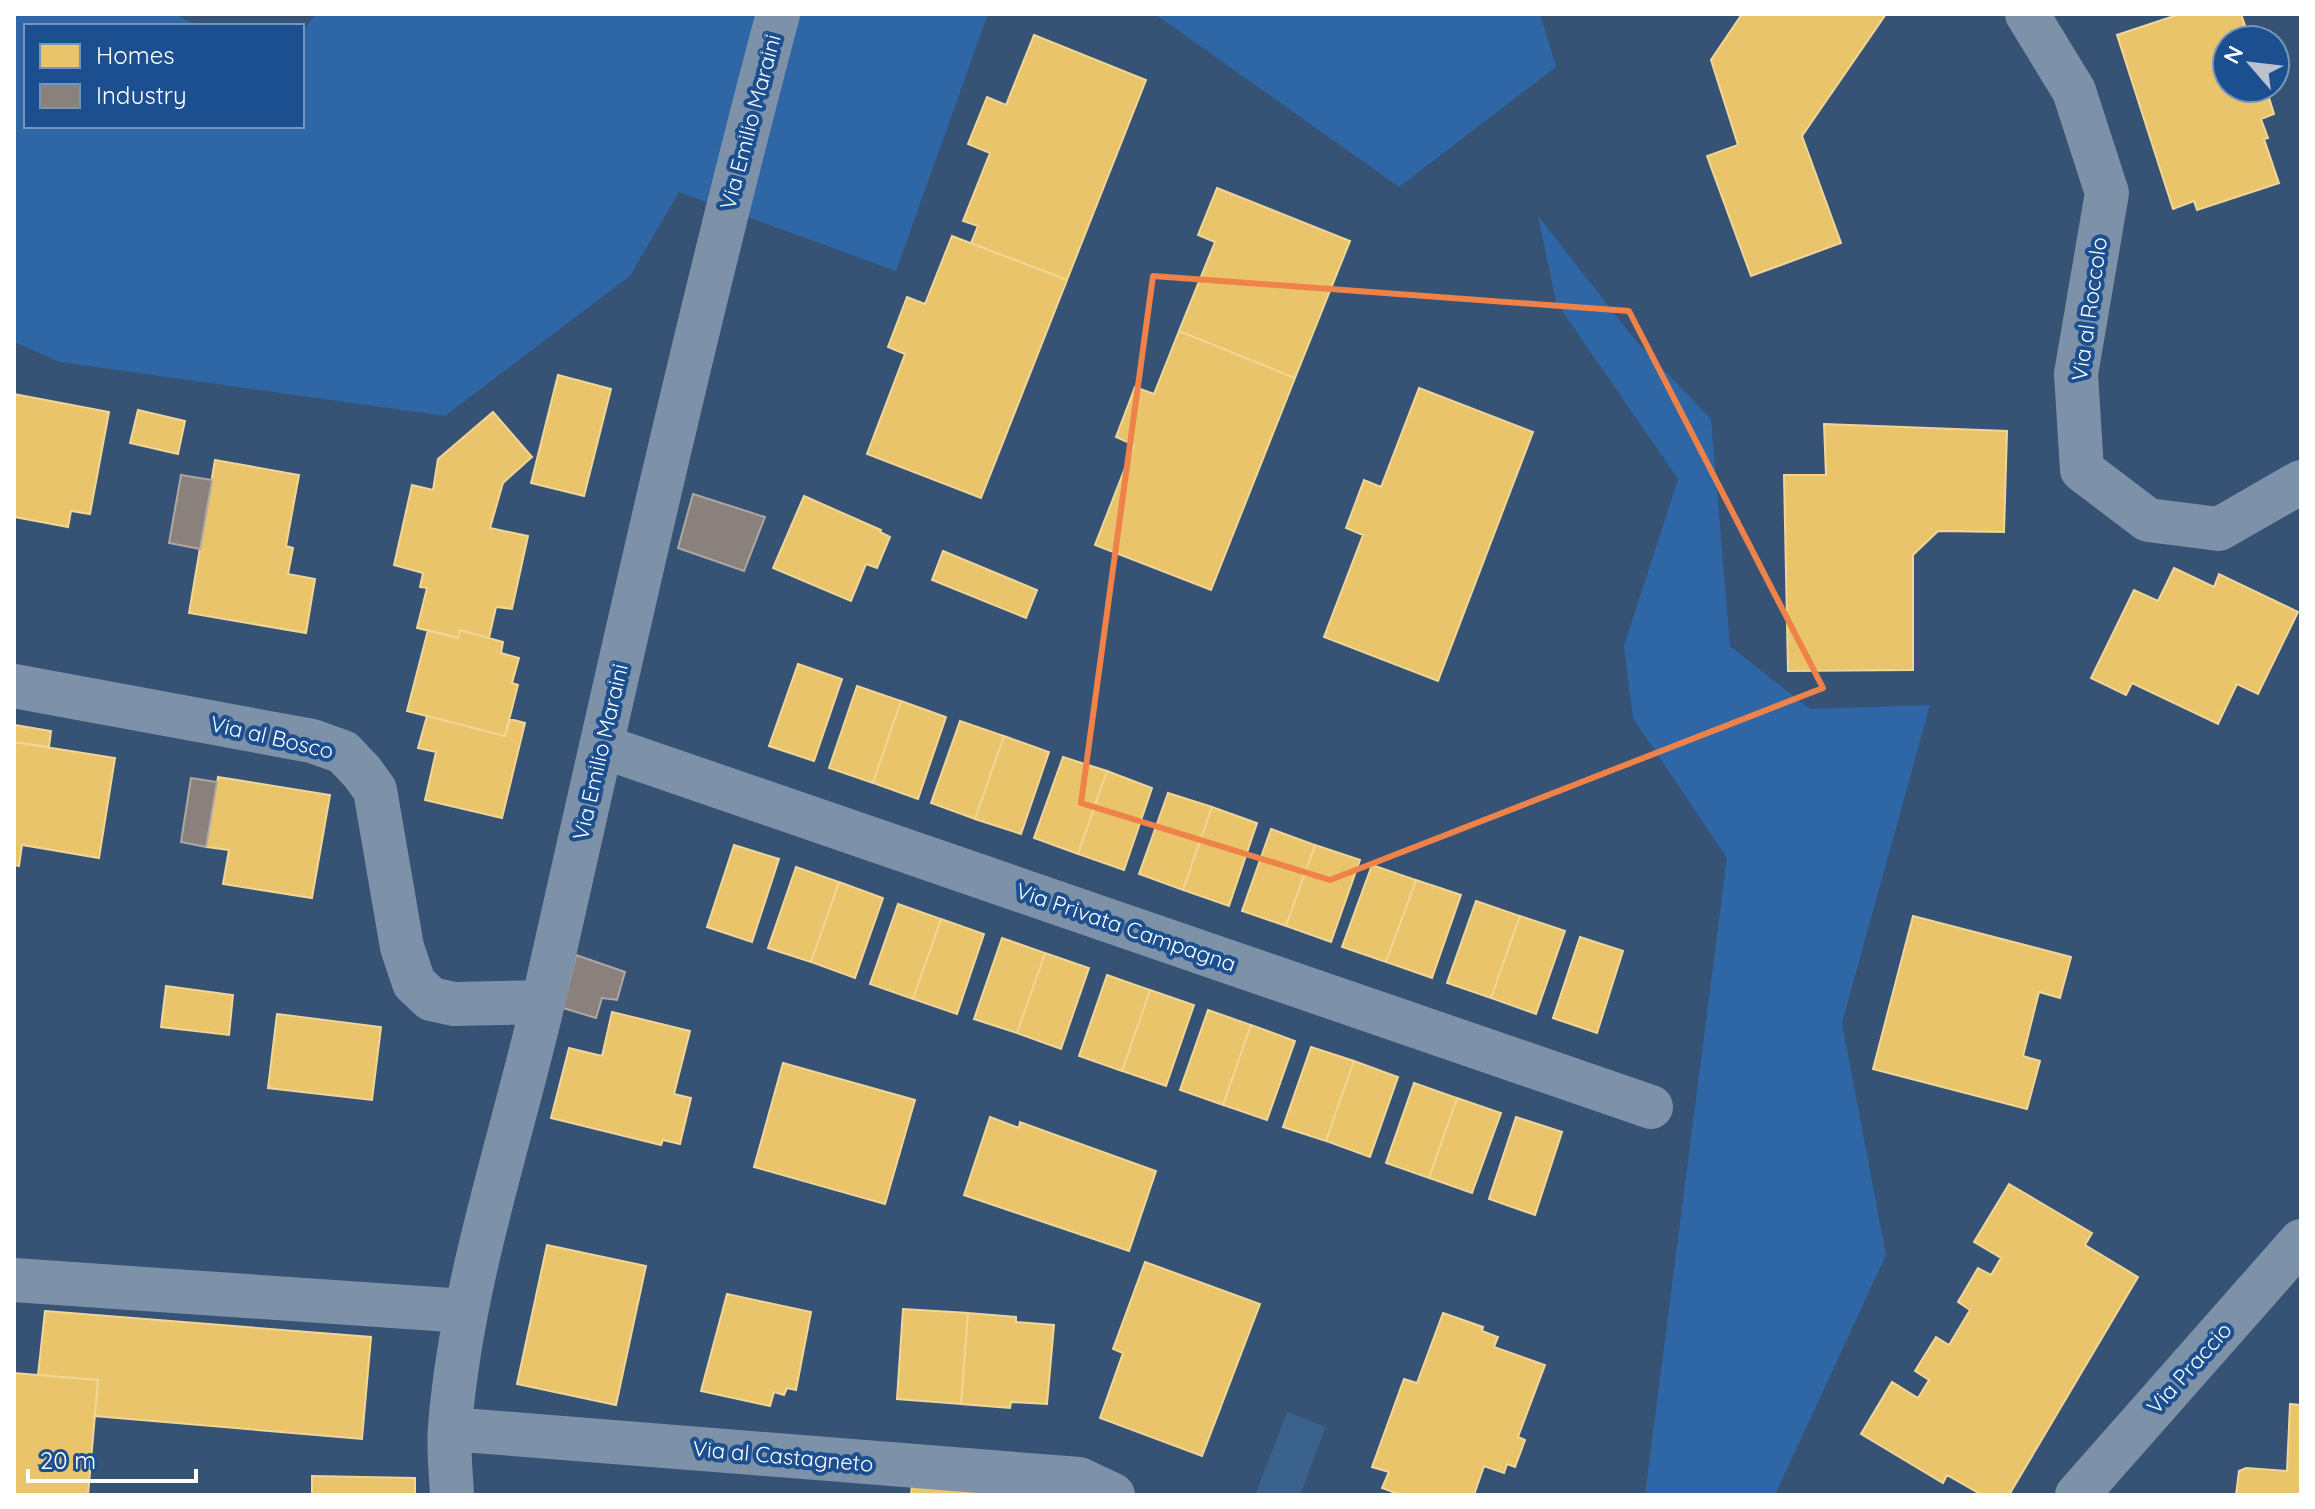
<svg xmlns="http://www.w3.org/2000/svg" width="2315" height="1509" font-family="Quicksand,sans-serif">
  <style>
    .green { fill: #2f66a5 }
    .water { fill: #3b618d }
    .homes { fill: #e9c46a; stroke: #f0d697; stroke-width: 2 }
    .industry { fill: #8a817c; stroke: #ada7a3; stroke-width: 2 }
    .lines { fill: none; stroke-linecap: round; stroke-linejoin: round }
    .minor { stroke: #7d92a8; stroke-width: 44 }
    .marked { fill: none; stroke: #ee8249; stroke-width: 6; stroke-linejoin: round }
    .labels { text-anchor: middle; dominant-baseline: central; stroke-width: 8; stroke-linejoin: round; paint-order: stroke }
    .street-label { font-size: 22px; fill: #fff; stroke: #1b4f8f }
  </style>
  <rect width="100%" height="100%" fill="#365274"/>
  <path class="green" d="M14 14H173L201 26H26V126H302V32L316 14H988L896 271 679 192 630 276 445 416 60 362 14 342Z
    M1155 14H1540L1556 67 1399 187Z
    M1538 216 1636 341 1711 419 1730 646 1810 709 1930 705 1842 1023 1886 1255 1775 1495H1645L1727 858 1633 718 1624 646 1678 479 1556 302Z"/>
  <path class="water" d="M1287 1412 1326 1427 1300 1495H1255Z"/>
  <path class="homes" d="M1742 14H1886L1802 136 1841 243 1751 276 1707 156 1738 145 1711 60Z
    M2180 14H2241L2250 40H2227V88H2266L2274 114 2261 119 2268 138 2264 139 2279 183 2197 210 2194 201 2173 209 2117 35Z
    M1034 35 1146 80 1067 280 971 243 978 226 963 221 990 153 968 144 987 97 1006 105Z
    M1217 188 1350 241 1295 378 1179 331 1215 242 1198 235Z
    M952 236 1067 280 981 498 867 454 905 354 888 347 907 297 925 304Z
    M1179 331 1295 378 1211 590 1095 545 1134 445 1116 437 1135 387 1154 394Z
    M558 375 611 389 584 496 531 483Z
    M1419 388 1533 432 1438 681 1324 637 1363 535 1346 528 1364 480 1381 487Z
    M14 394 109 412 90 514 71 511 68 527 14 517Z
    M138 410 185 421 178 454 130 443Z
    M493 412 532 457 503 483 490 528 528 536 512 609 496 607 489 638 460 630 458 638 417 628 427 588 420 587 423 573 394 565 412 485 433 490 438 459Z
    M1824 424 2007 431 2004 532 1938 531 1913 555V670L1788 671 1784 475H1826Z
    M215 460 299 475 286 546 293 548 288 574 315 579 306 633 189 613Z
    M804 496 881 530 880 532 890 537 877 568 866 564 851 601 773 568Z
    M943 551 1037 590 1026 618 932 580Z
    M2174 568 2214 587 2219 574 2298 612 2258 694 2237 684 2218 724 2132 683 2126 695 2091 678 2134 590 2158 601Z
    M428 630 458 638 460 630 503 642 501 653 519 658 512 683 518 685 505 736 407 711Z
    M798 664 842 679 814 761 769 746Z
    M857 686 901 701 873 783 829 768Z
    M901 701 946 717 918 799 873 783Z
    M427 716 505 736 510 719 525 723 502 818 425 800 436 752 418 748Z
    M960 721 1004 736 975 819 931 803Z
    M15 725 51 731 49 747 14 742Z
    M1004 736 1049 752 1021 834 975 819Z
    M14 742 115 758 99 858 22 845 19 866 14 865Z
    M1063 757 1107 771 1078 854 1034 838Z
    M1107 771 1152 788 1124 870 1078 854Z
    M218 777 330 795 312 898 223 884 229 850 206 847Z
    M1168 793 1212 807 1183 890 1139 874Z
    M1212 807 1257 823 1229 906 1183 890Z
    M1271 829 1315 845 1286 926 1242 911Z
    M734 845 779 859 752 942 707 927Z
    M1315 845 1360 860 1331 942 1286 926Z
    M1372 865 1416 880 1386 962 1342 947Z
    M796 867 839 882 811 962 768 948Z
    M1416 880 1461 895 1432 978 1386 962Z
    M839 882 883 898 855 978 811 962Z
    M1476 901 1520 916 1491 998 1447 983Z
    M898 904 941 919 913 999 870 984Z
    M1520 916 1565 931 1536 1014 1491 998Z
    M1913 916 2071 957 2060 998 2039 992 2023 1056 2040 1061 2027 1109 1873 1069Z
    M941 919 984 934 957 1014 913 999Z
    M1580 937 1623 951 1597 1033 1553 1018Z
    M1002 938 1045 953 1017 1033 974 1019Z
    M1045 953 1089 968 1061 1049 1017 1033Z
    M1107 975 1150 990 1122 1071 1079 1056Z
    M166 986 233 995 229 1035 161 1027Z
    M1150 990 1194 1005 1166 1086 1122 1071Z
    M1208 1010 1251 1025 1223 1105 1180 1090Z
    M612 1012 690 1031 674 1094 691 1098 680 1144 663 1140 661 1145 551 1118 569 1048 602 1056Z
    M277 1014 381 1027 372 1100 268 1088Z
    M1251 1025 1295 1041 1267 1120 1223 1105Z
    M1311 1047 1354 1061 1326 1141 1283 1127Z
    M1354 1061 1398 1077 1370 1157 1326 1141Z
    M783 1063 915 1100 885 1204 754 1167Z
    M1414 1083 1457 1098 1429 1178 1386 1163Z
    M1457 1098 1501 1113 1472 1193 1429 1178Z
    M990 1117 1019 1128 1020 1122 1156 1171 1129 1251 964 1195Z
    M1516 1117 1562 1132 1535 1215 1489 1199Z
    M2009 1184 2092 1233 2085 1245 2138 1277 2009 1495H1982L1947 1475 1943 1483 1861 1434 1892 1382 1918 1398 1929 1380 1915 1371 1936 1337 1949 1345 1970 1310 1958 1302 1978 1268 1991 1275 2001 1258 1974 1242Z
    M547 1245 646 1266 616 1405 517 1384Z
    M1145 1262 1260 1304 1202 1456 1100 1418 1123 1353 1113 1349Z
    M727 1294 811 1312 796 1390 787 1388 784 1395 774 1392 770 1406 701 1391Z
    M903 1309 968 1313 961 1404 897 1399Z
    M45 1311 371 1337 362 1439 95 1416 98 1380 38 1375Z
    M968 1313 1016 1317V1322L1054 1325 1047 1404 1011 1402 1010 1408 961 1404Z
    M1443 1313 1483 1327 1482 1331 1498 1337 1494 1347 1545 1365 1518 1437 1525 1440 1515 1467 1507 1464 1504 1473 1484 1466 1474 1495H1401L1382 1488 1389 1472 1372 1467 1404 1379 1417 1383Z
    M14 1373 98 1380 88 1495H14Z
    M2290 1404 2301 1405V1495H2236L2239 1471 2246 1468 2287 1471Z
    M312 1476 415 1478V1495H312Z
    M912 1483 1006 1495H911Z"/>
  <path class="industry" d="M181 475 212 480 200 549 169 543Z
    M693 494 765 517 744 571 678 548Z
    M191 778 217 782 206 847 181 842Z
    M576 955 625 972 617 1000 602 998 596 1018 563 1008Z"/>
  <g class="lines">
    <path class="minor" d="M2027 14 2074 91 2107 193 2076 374 2082 470 2148 520 2219 529 2301 482
      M14 686 312 741 343 752 362 772 375 790 402 947 414 983 431 999 454 1004 543 1002
      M601 746 1651 1107
      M14 1280 465 1311
      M450 1429 1079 1479 1113 1495
      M452 1495C451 1472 448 1449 450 1426 462 1279 512 1138 545 994 619 667 692 338 778 14
      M2077 1495 2301 1241"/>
  </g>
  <path class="marked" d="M1153 276 1629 311 1823 688 1330 880 1081 803Z"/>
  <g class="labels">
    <g class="street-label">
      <text transform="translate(750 122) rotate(-75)">Via Emilio Maraini</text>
      <text transform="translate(2089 309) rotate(-82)">Via al Roccolo</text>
      <text transform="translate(272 737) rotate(13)">Via al Bosco</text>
      <text transform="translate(600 752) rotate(-77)">Via Emilio Maraini</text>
      <text transform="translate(1126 927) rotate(19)">Via Privata Campagna</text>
      <text transform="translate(2189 1368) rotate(-48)">Via Praccio</text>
      <text transform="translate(783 1456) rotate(5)">Via al Castagneto</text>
    </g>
  </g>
  <rect width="2315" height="1509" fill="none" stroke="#ffffff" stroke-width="32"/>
  <rect x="24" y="24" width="280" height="104" fill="#1b4f8f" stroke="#7695bc" stroke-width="2"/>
  <rect x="40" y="44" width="40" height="24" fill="#e9c46a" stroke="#7695bc" stroke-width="2"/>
  <text x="96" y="64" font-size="24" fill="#ffffff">Homes</text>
  <rect x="40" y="84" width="40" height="24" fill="#8a817c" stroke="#7695bc" stroke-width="2"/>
  <text x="96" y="104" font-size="24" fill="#ffffff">Industry</text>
  <g transform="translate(2251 64) rotate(298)"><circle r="38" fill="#1b4f8f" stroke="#7695bc" stroke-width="2"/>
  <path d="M0-6L14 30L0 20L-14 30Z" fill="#b9c2ce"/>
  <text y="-12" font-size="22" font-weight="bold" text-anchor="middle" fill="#ffffff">N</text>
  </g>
  <path d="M28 1469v12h168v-12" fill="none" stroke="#ffffff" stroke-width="4"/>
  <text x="40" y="1469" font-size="24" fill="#ffffff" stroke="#1b4f8f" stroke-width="6" paint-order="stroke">20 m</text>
</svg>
